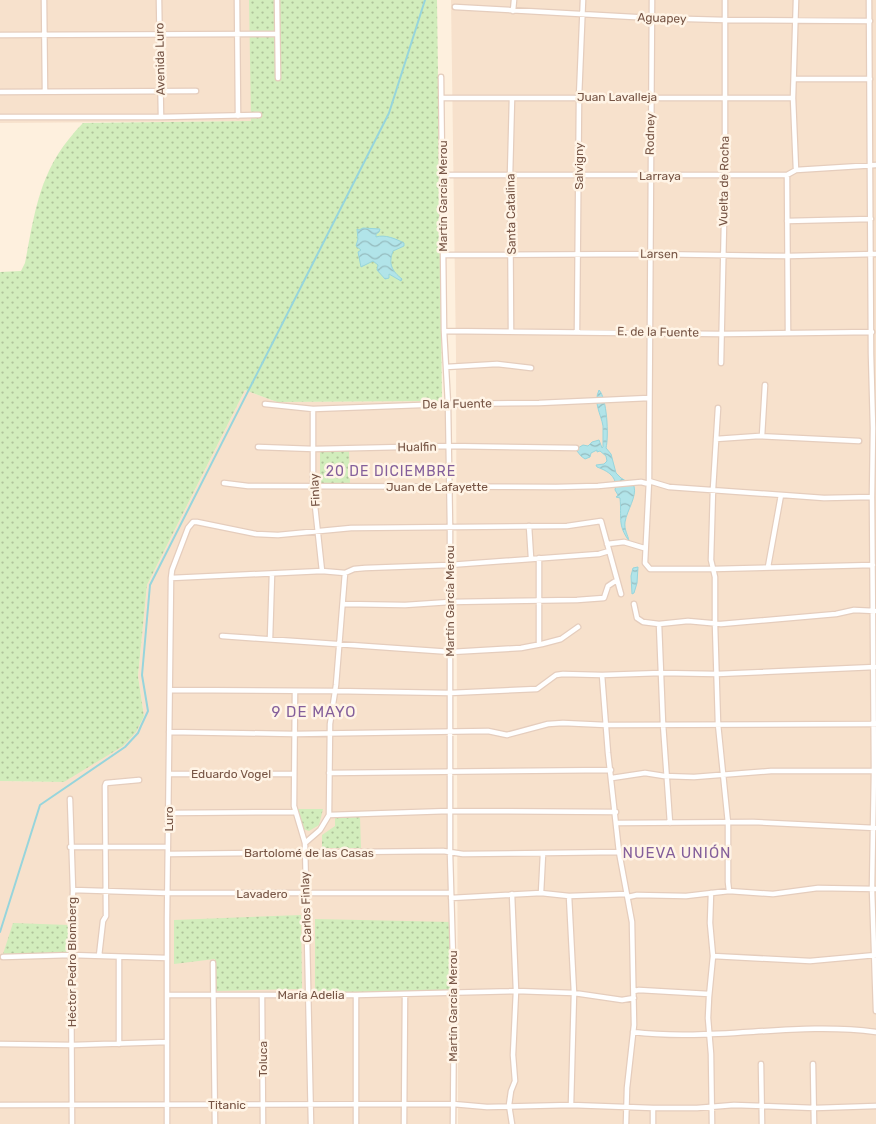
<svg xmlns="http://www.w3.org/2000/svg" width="876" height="1124" font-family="Rubik,sans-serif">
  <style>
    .residential { fill: #f7e1cc }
    .green { fill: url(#green-dots) }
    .water { fill: url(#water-waves); stroke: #97d5dc }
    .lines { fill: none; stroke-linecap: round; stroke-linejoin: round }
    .stream { stroke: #97d5dc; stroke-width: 2 }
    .minor-casing { stroke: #e5cdbd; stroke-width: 7 }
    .minor { stroke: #fff; stroke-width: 4.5 }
    .labels { text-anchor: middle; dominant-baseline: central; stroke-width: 5; stroke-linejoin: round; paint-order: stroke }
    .street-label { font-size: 12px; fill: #765444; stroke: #fff4e6 }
    .neighbourhood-label { font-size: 14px; letter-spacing: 1px; fill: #845f9b; stroke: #fff4e6 }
    .quarter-label { font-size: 15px; letter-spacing: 1px; fill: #845f9b; stroke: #fff4e6 }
  </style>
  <defs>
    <pattern id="green-dots" width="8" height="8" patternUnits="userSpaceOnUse" patternTransform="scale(1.25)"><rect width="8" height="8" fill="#d2edbc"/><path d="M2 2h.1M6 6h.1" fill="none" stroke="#afc39a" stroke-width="1.8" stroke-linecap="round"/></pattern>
    <pattern id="water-waves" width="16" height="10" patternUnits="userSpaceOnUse" patternTransform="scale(1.25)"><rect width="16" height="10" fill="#b1e4e9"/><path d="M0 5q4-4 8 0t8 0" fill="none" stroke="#95bbbe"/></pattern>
  </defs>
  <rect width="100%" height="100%" fill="#fef0de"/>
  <path class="residential" d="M0 0H412L251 121 0 123Z
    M451 0H876V1124H458L456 355Z
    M245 390 277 402 442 401 449 409 451 1124H0V781L64 782 144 716 138 676 147 585Z"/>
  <path class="green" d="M249 0H437L442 401 277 402 245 390 147 585 138 676 144 716 136 732 123 746 64 782 0 781V272L21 271 25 263C36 206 40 167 83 123L251 121Z
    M320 451H349L350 485H320Z
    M297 809H323L319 825 309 831 303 829Z
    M335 816H360L361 848H322V835L335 826Z
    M301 915 302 989 216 991 215 959 174 964V920Z
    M315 919 453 922 454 993 315 992Z
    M13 923 69 925 68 953 3 954Z"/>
  <path class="water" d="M363 228 380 229 379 232 376 234V237C385 234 396 239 404 243V246L393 251C388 264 392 271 402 279L401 281 389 274V278L385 279 377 270 378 265 373 261 361 267 358 252 361 250 356 246 358 239 357 229 359 230Z
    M599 390C607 398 609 436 606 448L611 454 616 473 621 478 634 486C637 497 627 510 625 522 624 530 628 535 629 541 617 524 622 518 620 498L616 497 618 495 615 490C618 477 608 471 597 467L596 465 604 464 607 461 606 456 600 451 597 452V450L591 453 590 457 585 459 581 456 577 451 578 448 583 445 588 446 592 442 599 440 602 448 603 447C603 440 603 433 603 426 601 414 593 403 599 390Z
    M638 567 637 583 634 593 632 594 631 576 633 568Z"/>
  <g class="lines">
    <path class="stream" d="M0 932 40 805 125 747 138 733 141 726 148 711 142 675 150 585 389 113 425 0"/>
    <g class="minor-casing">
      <path id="minor" d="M44 0 45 91
        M159 0 161 117
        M237 0 238 116
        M277 0 278 78
        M652 0 649 481 645 563 650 569H713L873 565
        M796 0 793 98 796 170
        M869 0 871 354 873 428 872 497 874 771 872 889 876 1011
        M455 7 652 18 725 20 870 21
        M513 11 514 0
        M0 35 277 34
        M441 77 444 331 448 404 450 527V853L454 993 453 1124
        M795 79H870
        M0 92 196 91
        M442 98H793
        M0 117H161L259 115
        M443 175H787L796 170 876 165
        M787 175 788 332
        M787 221 871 219
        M443 255 649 254 788 256 876 254
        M444 331 721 334 872 332
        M511 331 510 176 512 98
        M577 331 579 97 583 0
        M721 363 725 176V0
        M446 367 497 364 531 368
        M265 404 313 409 448 404 539 403 649 398
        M718 408 713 489 711 560 715 577V624L718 724 728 823V882L729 891
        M313 409V487L322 571
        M762 436 765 385
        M716 439 759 436 859 441
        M258 447 314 449 448 446 576 448
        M649 481 669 487 824 498 872 497
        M224 483 248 486 556 487 598 486 641 482 649 484
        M529 526 531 558
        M607 544 624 542 644 548
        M539 558V644
        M768 567 781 495
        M345 573 354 569 365 568 449 565 599 554 609 551
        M171 578 322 571 345 573 336 685 330 724 329 815 320 830 305 843
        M344 604 405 605 450 602 577 600 604 598 608 586 617 580
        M634 604 637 618 643 622 659 624 688 621 721 624 836 614 854 610 875 611
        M659 624 663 724 670 823
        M222 636 451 652 521 648 542 644 561 639 578 627
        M270 639 272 574
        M602 675 608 753 619 852 632 922 634 1025 627 1088 626 1124
        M170 690 334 691 450 693 537 689 556 675 563 674 602 675 661 673 717 674 875 667
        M295 691 294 806 305 843 311 1124
        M169 732 294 734 488 731 507 735 548 724 563 723 606 725 876 724
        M329 773 611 770
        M169 774H293
        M612 778 645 773 664 776 694 777 771 771H876
        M70 799 73 890 71 955 72 1124
        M169 813 295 812
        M329 815 449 811 616 812
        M617 823 753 822 875 828
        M70 847H168
        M168 854 443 851 463 854 619 852
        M73 890 168 893H451
        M541 893 543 854
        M711 893 710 923 713 956 709 997 708 1018 711 1054 712 1124
        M569 896 574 993 571 1105
        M628 897 637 895 686 896 729 891 773 894 818 888 876 889
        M451 898 541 893 569 896 627 894
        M99 956 103 921 106 916 105 786 106 783 139 780
        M713 956 810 961 876 955
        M3 957 71 955 167 958
        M213 963 215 1124
        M634 991 639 990 709 994
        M167 995H356L516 991 574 993 622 1000 634 998
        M262 995 263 1124
        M356 995V1124
        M633 1032C714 1042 796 1021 876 1032
        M0 1044 73 1045 167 1042
        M119 1044V957
        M761 1064 762 1124
        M813 1064 814 1124
        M0 1105 453 1104 487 1107 571 1105 653 1108H697L734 1105 815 1108 876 1106
        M167 1124V919L171 578 172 570 188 528 193 522H197L256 534 278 535 351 528 567 526 601 521 621 594
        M404 1124 405 994
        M512 1124 509 1105 511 1091 515 1081 513 1055 516 991 512 894
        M653 1124V1108"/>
    </g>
    <use href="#minor" class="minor"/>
  </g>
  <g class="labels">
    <g class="street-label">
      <text transform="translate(662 18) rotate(2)">Aguapey</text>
      <text transform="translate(160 59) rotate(-91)">Avenida Luro</text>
      <text x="617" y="97">Juan Lavalleja</text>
      <text transform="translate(650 134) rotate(-89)">Rodney</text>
      <text transform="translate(579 166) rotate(-90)">Salvigny</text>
      <text x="660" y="176">Larraya</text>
      <text transform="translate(724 181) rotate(-89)">Vuelta de Rocha</text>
      <text transform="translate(443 196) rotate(-90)">Martín García Merou</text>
      <text transform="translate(511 214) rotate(-91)">Santa Catalina</text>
      <text transform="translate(659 254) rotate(1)">Larsen</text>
      <text transform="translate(658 332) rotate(1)">E. de la Fuente</text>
      <text transform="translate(457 404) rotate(-1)">De la Fuente</text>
      <text transform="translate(417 447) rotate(-1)">Hualfin</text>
      <text x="437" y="487">Juan de Lafayette</text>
      <text transform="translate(315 490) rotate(-93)">Finlay</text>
      <text transform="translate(450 601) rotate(-90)">Martín García Merou</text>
      <text x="231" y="774">Eduardo Vogel</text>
      <text transform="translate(169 819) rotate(-90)">Luro</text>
      <text x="309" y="853">Bartolomé de las Casas</text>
      <text x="262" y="894">Lavadero</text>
      <text transform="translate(306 907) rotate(-92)">Carlos Finlay</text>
      <text transform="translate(72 962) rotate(-90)">Héctor Pedro Blomberg</text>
      <text x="311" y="995">María Adelia</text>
      <text transform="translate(453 1006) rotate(-90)">Martín García Merou</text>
      <text transform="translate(263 1059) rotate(-90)">Toluca</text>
      <text x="227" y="1105">Titanic</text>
    </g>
    <g class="neighbourhood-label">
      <text x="391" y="471">20 DE DICIEMBRE</text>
    </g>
    <g class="quarter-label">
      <text x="314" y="712">9 DE MAYO</text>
      <text x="677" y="853">NUEVA UNIÓN</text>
    </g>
  </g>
</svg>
